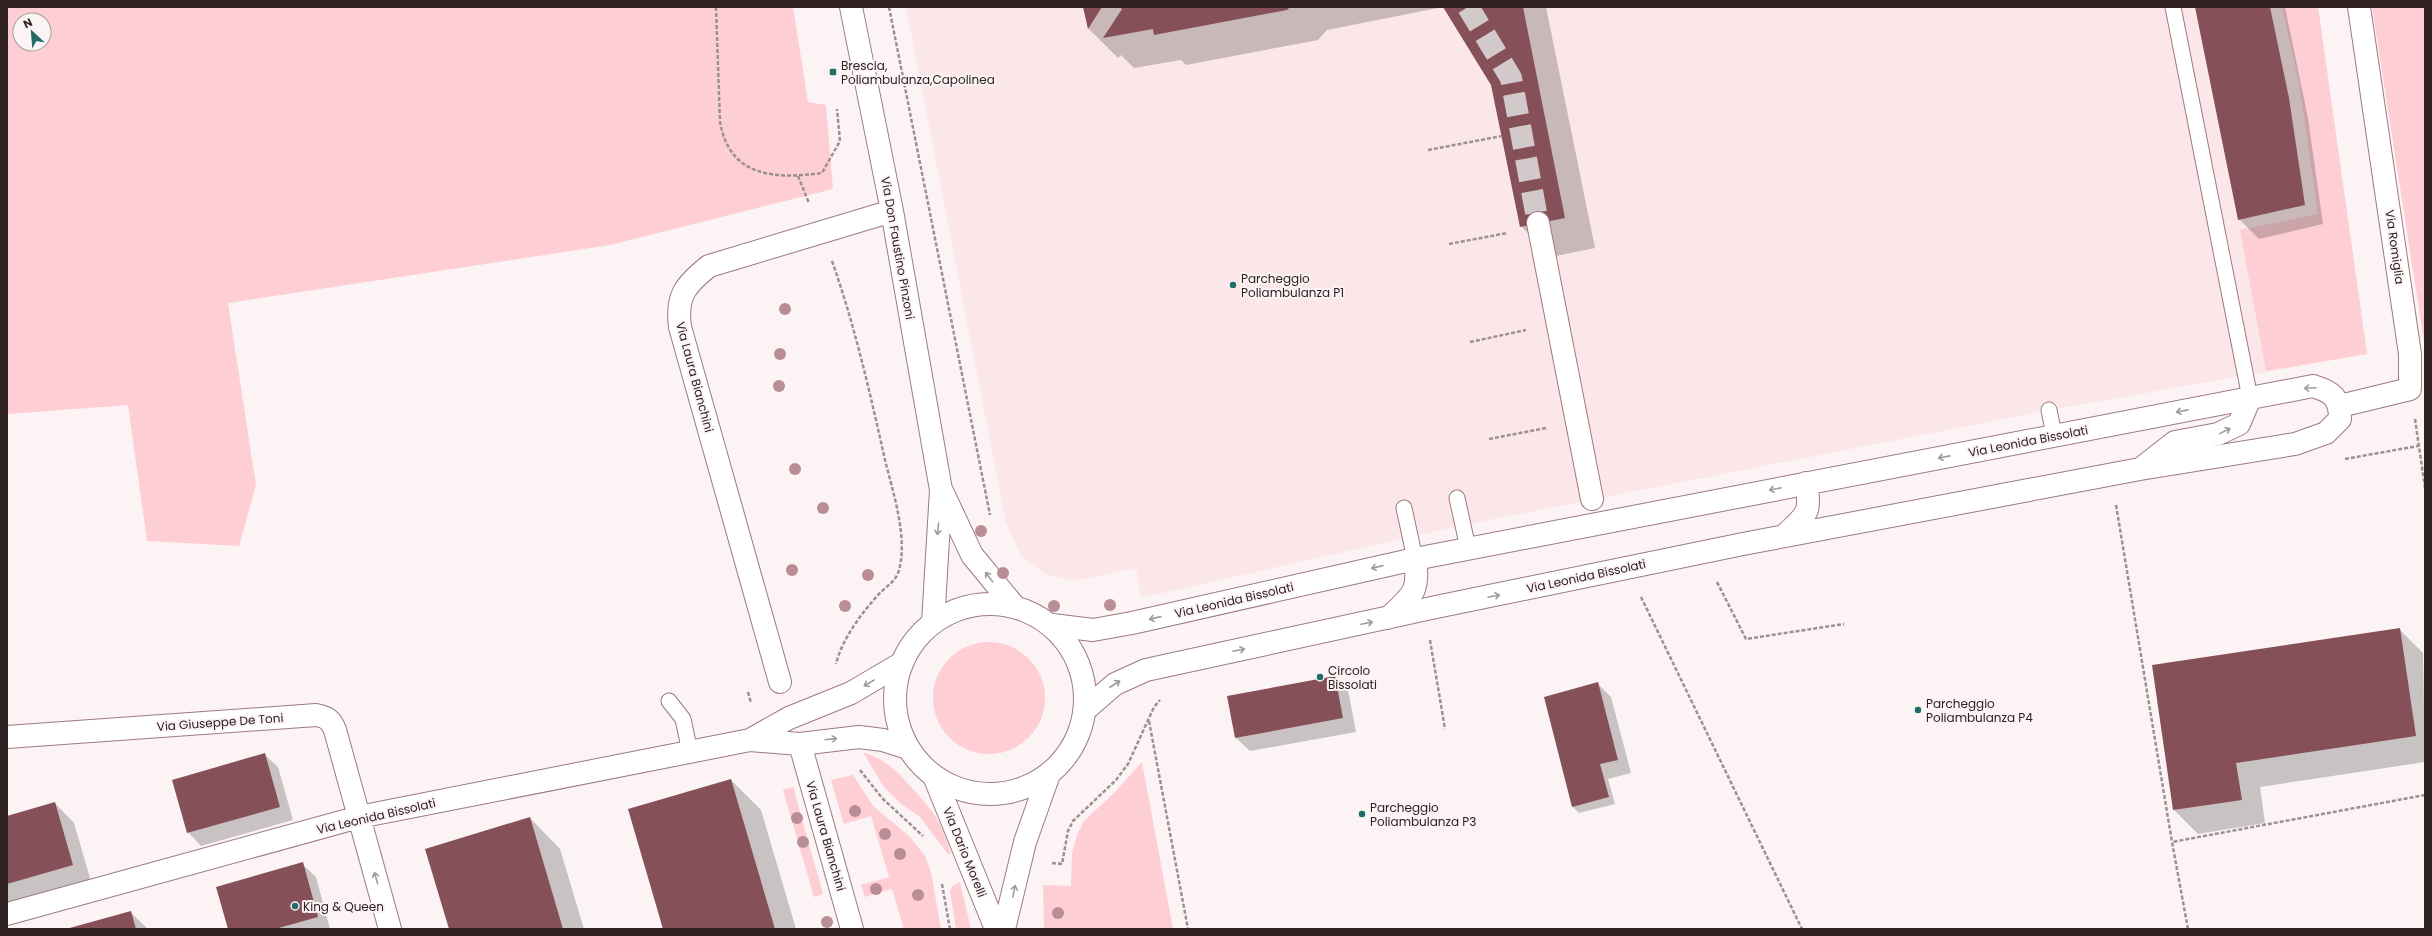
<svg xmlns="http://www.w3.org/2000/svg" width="2432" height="936" font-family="Poppins,sans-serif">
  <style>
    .built { fill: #fbe7e9 }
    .green { fill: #fdced4; fill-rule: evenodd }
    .shadow { fill: #0003 }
    .building { fill: #865059 }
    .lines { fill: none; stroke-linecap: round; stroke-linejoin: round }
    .street-tunnel { stroke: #d2c9ca; stroke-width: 22; stroke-dasharray: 22 11; stroke-linecap: butt }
    .lane-casing { stroke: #9e797f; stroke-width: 17 }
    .street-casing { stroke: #9e797f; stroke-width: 24 }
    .secondary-casing { stroke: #9e797f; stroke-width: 24 }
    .path { stroke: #9c9192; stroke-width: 2.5; stroke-dasharray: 4 2; stroke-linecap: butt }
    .lane { stroke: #fff; stroke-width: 15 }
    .street { stroke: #fff; stroke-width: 22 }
    .secondary { stroke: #fff; stroke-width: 22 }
    .tree { fill: #b98d96 }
    .oneway { stroke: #a19b9c }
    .poi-dot { fill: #216c67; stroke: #fbf3f4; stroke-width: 1.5 }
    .labels { text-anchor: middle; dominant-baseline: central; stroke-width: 4; stroke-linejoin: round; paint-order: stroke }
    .poi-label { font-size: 12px; fill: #2f2022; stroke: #fbf3f4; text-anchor: start }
    .street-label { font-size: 12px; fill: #2f2022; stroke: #fbf3f4 }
  </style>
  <rect width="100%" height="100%" fill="#fbf3f4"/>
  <path class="built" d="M906 7H2318L2367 354 2049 410 1463 525 1141 598 1136 568 1075 581 1045 574 1021 556 1006 523Z"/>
  <path class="green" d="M7 7H793L808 102 826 105 833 189 610 245 228 303 256 485 239 546 147 541 128 405 7 414ZM20 20H44V44H20Z
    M2282 7H2318L2367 354 2266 371 2240 230 2318 214 2299 83Z
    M2372 7H2425V348Z
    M933 698a56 56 0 1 1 112 0a56 56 0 1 1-112 0Z
    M863 752C886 760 897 771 912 788 935 813 941 821 951 854H948L920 817 901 804 884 787Z
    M1142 762 1173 929H1044L1043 885 1071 886 1072 853 1077 835 1084 821 1115 792Z
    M853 775 873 806 909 836 925 856 931 872 941 929H904L892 889 865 897 861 885 889 877 871 816 844 824 831 780Z
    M793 787 823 894 814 897 783 790Z
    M960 882 971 929H956L950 892 952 886Z"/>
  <path class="shadow" d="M1084 7H1443L1327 30 1318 40 1186 65 1181 60 1134 68 1121 55 1118 58 1088 28Z
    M1444 7H1546L1595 248 1551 257 1521 226 1492 85Z
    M2196 7H2285L2308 118 2323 224 2259 239 2239 219Z
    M2399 629 2423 653 2425 762 2260 787 2265 823 2198 834 2174 810Z
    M1335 677 1348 690 1356 732 1250 751 1236 738Z
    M1597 683 1611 697 1631 773 1608 779 1615 804 1579 813 1573 807Z
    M264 754 278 767 293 820 201 846 188 832Z
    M731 780 761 810 796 929H664Z
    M55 803 74 823 92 885 7 909V817Z
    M530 818 560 849 584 929H450Z
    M302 864 316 877 330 929H229Z
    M130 912 148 929H69Z"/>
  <path class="building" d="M1083 7H1102L1088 29Z
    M1119 7H1290L1287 10 1154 35 1153 29 1103 38 1122 9Z
    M1443 7H1523L1565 218 1520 227 1491 85Z
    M2195 7H2270L2289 98 2305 205 2238 220Z
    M2400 628 2416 736 2236 763 2242 800 2173 810 2152 665Z
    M1335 676 1343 718 1235 738 1227 696Z
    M1598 682 1618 760 1600 764 1609 797 1572 807 1544 697Z
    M265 753 280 807 187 833 172 780Z
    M731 779 775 929H663L628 809Z
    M55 802 73 865 7 884V816Z
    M530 817 563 929H449L425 849Z
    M303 862 318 917 275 929H228L216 887Z
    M131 911 136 929H66Z"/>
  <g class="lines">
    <path class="street-tunnel" d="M1468 7 1511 78 1538 223"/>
    <g class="lane-casing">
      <path id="lane" d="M2173 7 2250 398
        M2049 410 2054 435
        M1457 498 1468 548
        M1404 508 1415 559
        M669 701 683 719 690 752"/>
    </g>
    <g class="street-casing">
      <path id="street" d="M851 7 892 211 941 490 933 623
        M1538 223 1592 499
        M2340 406 2410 389V354L2359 7
        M2143 467 2175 442 2218 434 2239 424 2250 398
        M942 491 972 555 1014 606
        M1784 536C1806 515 1812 514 1806 483
        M1388 618C1412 596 1420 592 1415 559
        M1052 625 1093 630 1132 623 1415 559 2313 386C2332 392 2340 397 2340 419L2326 433 2295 444 2140 469 1743 544 1436 607 1146 670 1115 684 1085 710
        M780 682 680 327C676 296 685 285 709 266L892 211
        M7 737 316 715C327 717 331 720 335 730L390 929
        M750 740 789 718 851 693 902 663
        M800 744 852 929
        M7 914 359 817 750 740 800 744 859 737 883 740 908 748"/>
    </g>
    <g class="secondary-casing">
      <path id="secondary" d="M895 699a95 95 0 1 1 190 0a95 95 0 1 1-190 0Z
        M934 776 996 929
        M1004 929 1025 842 1049 774"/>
    </g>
    <path class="path" d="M716 7 720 122C730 178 775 179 822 173L840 141 837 109
      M889 7 990 515
      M1428 150 1502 136
      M798 176 809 203
      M1449 244 1507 233
      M832 261C855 326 870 393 885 460 893 492 908 538 899 570 896 582 886 586 878 595 861 614 842 639 836 664
      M1470 342 1526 330
      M2415 419 2425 488
      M1489 439 1546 428
      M2345 459 2418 446
      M2116 505 2172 842
      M1717 582 1746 639 1844 624
      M1641 597 1802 929
      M1430 640 1445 729
      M748 692 751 703
      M1149 721 1188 929
      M860 770 882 798 923 836
      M1052 863 1062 864 1068 831 1073 821 1116 780 1128 764 1154 707 1160 700
      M942 884 950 929
      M2188 929 2172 842 2425 795"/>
    <use href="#lane" class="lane"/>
    <use href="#street" class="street"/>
    <use href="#secondary" class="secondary"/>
  </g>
  <g class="tree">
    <circle cx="785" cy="309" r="6"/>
    <circle cx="780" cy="354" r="6"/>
    <circle cx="779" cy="386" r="6"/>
    <circle cx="795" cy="469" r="6"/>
    <circle cx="823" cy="508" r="6"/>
    <circle cx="981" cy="531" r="6"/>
    <circle cx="792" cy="570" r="6"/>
    <circle cx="1003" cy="573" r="6"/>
    <circle cx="868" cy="575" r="6"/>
    <circle cx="1110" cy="605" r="6"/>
    <circle cx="845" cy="606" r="6"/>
    <circle cx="1054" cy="606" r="6"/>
    <circle cx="855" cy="811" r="6"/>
    <circle cx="797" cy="818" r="6"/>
    <circle cx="885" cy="834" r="6"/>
    <circle cx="803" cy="842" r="6"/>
    <circle cx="900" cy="854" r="6"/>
    <circle cx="876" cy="889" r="6"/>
    <circle cx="918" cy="895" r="6"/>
    <circle cx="1058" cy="913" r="6"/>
    <circle cx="827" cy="922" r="6"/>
  </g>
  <defs><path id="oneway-shaft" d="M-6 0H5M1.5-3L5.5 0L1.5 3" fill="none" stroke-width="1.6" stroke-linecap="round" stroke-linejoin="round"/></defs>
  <g class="oneway">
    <use href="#oneway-shaft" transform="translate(2310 388) rotate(177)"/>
    <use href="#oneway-shaft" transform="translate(2182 411) rotate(169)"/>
    <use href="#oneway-shaft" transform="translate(2225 431) rotate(-26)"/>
    <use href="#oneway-shaft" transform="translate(1944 457) rotate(169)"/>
    <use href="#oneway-shaft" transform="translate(1775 489) rotate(169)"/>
    <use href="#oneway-shaft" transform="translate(938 529) rotate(95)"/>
    <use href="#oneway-shaft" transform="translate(1377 567) rotate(167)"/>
    <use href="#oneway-shaft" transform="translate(989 577) rotate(-127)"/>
    <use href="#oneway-shaft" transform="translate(1494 596) rotate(-12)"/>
    <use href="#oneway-shaft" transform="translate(1155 618) rotate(167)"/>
    <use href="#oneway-shaft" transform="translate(1367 623) rotate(-12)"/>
    <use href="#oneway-shaft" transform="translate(1239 650) rotate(-12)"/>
    <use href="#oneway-shaft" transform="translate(869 683) rotate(150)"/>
    <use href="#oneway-shaft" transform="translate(1115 684) rotate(-33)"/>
    <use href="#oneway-shaft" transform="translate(831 739) rotate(-7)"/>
    <use href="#oneway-shaft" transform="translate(376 878) rotate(-106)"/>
    <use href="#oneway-shaft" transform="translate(1014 891) rotate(-78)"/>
  </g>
  <g class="poi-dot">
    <rect x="829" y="68" width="8" height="8" rx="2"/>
    <circle cx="1233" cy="285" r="4"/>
    <circle cx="1320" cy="677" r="4"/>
    <circle cx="1918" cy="710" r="4"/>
    <circle cx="1362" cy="814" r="4"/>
    <circle cx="295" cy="906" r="4"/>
  </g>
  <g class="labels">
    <g class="poi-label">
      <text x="841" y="65">Brescia,<tspan x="841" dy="14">Poliambulanza,Capolinea</tspan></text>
      <text x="1241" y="278">Parcheggio<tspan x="1241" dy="14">Poliambulanza P1</tspan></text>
      <text x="1328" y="670">Circolo<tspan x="1328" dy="14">Bissolati</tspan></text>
      <text x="1926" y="703">Parcheggio<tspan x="1926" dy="14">Poliambulanza P4</tspan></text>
      <text x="1370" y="807">Parcheggio<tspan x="1370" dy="14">Poliambulanza P3</tspan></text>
      <text x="303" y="906">King &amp; Queen</text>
    </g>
    <g class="street-label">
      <text transform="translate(2395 247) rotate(82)">Via Romiglia</text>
      <text transform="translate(898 248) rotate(80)">Via Don Faustino Pinzoni</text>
      <text transform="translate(695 377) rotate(75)">Via Laura Bianchini</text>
      <text transform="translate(2028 441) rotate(-11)">Via Leonida Bissolati</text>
      <text transform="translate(1586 576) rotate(-12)">Via Leonida Bissolati</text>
      <text transform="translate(1234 600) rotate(-13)">Via Leonida Bissolati</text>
      <text transform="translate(220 722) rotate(-4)">Via Giuseppe De Toni</text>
      <text transform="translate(376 816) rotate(-13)">Via Leonida Bissolati</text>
      <text transform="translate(826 836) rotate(74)">Via Laura Bianchini</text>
      <text transform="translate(965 852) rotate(68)">Via Dario Morelli</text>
    </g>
  </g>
  <rect width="2432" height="936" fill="none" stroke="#2f2022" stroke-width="16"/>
  <g transform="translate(32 32) rotate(334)"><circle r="19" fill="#fbf3f4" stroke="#a99fa0"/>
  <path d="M0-3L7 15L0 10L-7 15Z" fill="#216c67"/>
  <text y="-6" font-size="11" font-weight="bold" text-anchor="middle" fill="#2f2022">N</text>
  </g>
</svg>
